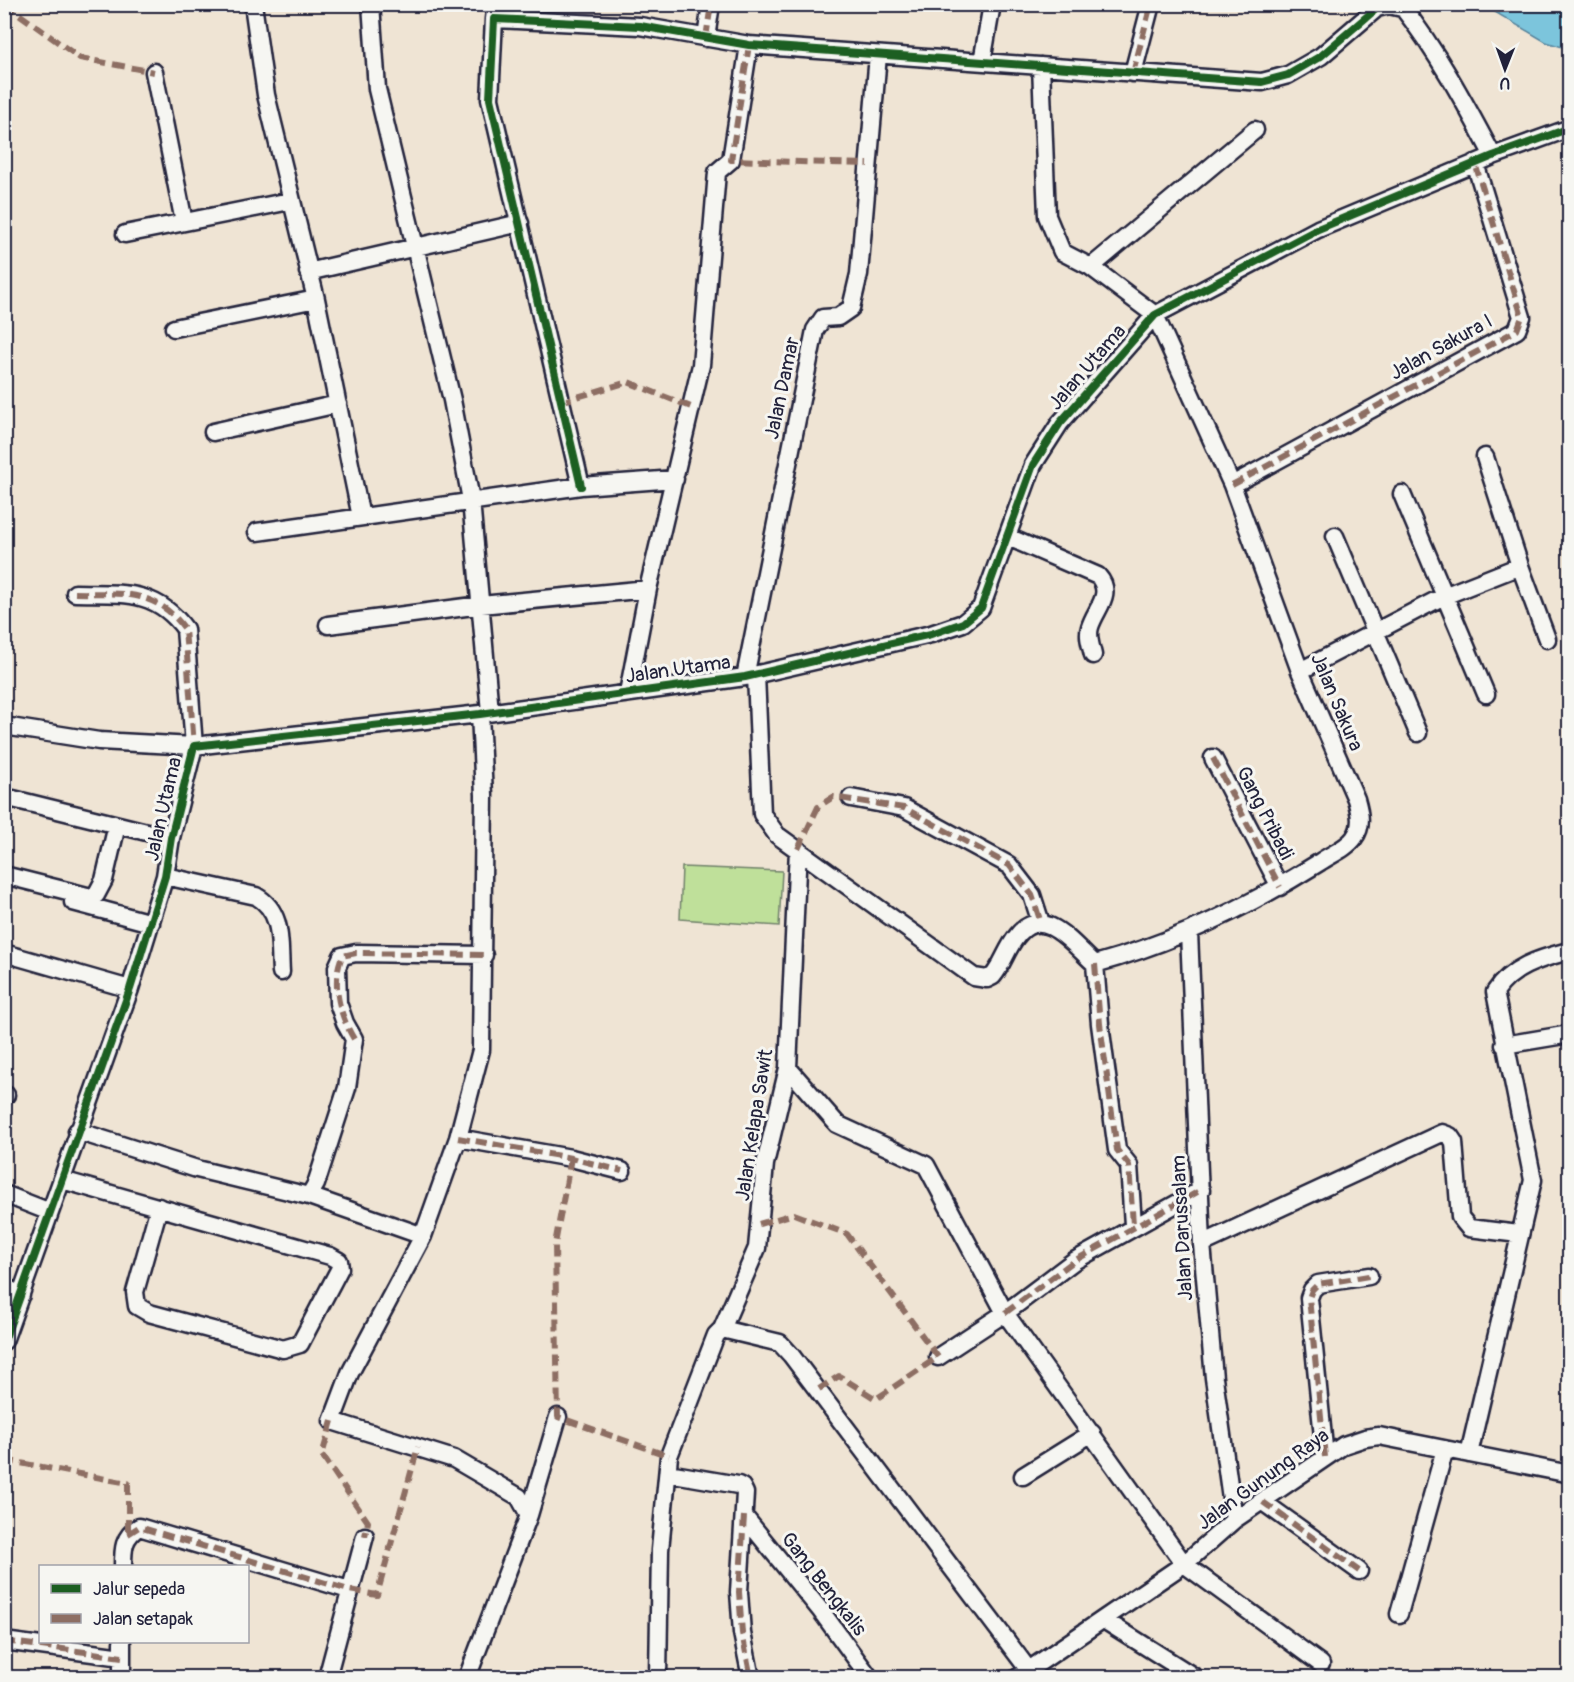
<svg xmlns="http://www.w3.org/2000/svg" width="1574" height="1682" font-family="Pangolin,sans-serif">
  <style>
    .green { fill: #bfe09a; stroke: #70816a; stroke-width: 1.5 }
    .water { fill: #7bc5dc; stroke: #57849c; stroke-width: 1.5 }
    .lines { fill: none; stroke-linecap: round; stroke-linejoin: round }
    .minor-casing { stroke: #22223b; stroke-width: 21 }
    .minor { stroke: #f6f6f2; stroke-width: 16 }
    .quiet { stroke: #8d6e63; stroke-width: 6; stroke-dasharray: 12 6; stroke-linecap: butt }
    .cycleway-casing { stroke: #f6f6f2; stroke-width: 11 }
    .cycleway { stroke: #1b5e20; stroke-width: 8 }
    .labels { text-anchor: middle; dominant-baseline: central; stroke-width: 6; stroke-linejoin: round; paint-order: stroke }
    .street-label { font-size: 20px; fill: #22223b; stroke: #f6f6f2 }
  </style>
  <rect width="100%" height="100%" fill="#efe4d4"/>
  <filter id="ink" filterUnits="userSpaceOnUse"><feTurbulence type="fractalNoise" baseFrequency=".0167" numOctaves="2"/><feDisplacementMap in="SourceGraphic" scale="12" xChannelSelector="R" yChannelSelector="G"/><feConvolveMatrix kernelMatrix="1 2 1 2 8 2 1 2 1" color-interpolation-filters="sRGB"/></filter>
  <g filter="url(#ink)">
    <path class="green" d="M682 867 782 871 779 926 680 919Z"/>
    <path class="water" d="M1483 5H1569V49L1546 42Z"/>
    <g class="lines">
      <g class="minor-casing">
        <path id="minor" d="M253 4 266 95 316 299 361 517
          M371 4 377 89 452 400 471 500 490 712
          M1400 4C1437 51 1465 103 1493 156
          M494 19 496 4
          M706 38 711 4
          M982 62 992 4
          M1041 66 1047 216 1062 252 1091 267 1155 315 1232 485 1300 671 1356 799C1360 813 1363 826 1354 838 1347 848 1330 855 1320 862 1250 906 1175 942 1095 964
          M154 72 184 222
          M1133 73 1151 4
          M125 234 290 201
          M1091 267 1255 130
          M308 272 520 223
          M174 328 316 299
          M213 432 338 404
          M1485 457 1520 566
          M1232 485 1517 330 1522 317 1475 163
          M581 486 490 99 494 19 640 26 749 45 1262 82 1288 75 1321 56 1377 8 1389 5 1402 8
          M1402 494 1486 694
          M257 532 581 486 675 479
          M1335 536 1418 733
          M1008 537 1098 576C1114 594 1096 608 1090 627 1087 636 1091 646 1093 655
          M328 625 481 605 648 589
          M1300 671 1444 596 1520 566 1547 639
          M756 675 762 814 777 835 974 977 987 979 993 976C1003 964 1007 948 1017 936 1043 902 1075 947 1095 964L1100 1024 1111 1106 1117 1150 1129 1165 1133 1225
          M745 677 815 330 823 318 838 317 851 308 859 274 878 55
          M628 693 648 589 701 365 717 172 731 160 749 45
          M480 714 484 795 481 1050 458 1138 423 1236 350 1373 332 1421 454 1459 519 1497 529 1515 558 1417
          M4 726 99 741 194 746 185 629C155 588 121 594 75 593
          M1213 758 1280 887
          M851 798 904 808 1009 865 1032 895 1041 923
          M13 799 171 838
          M4 875 91 897 96 895 104 880 117 825
          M165 876 256 896C284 912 279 944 281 972
          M73 902 151 923
          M1189 932 1202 1244 1214 1378 1234 1520
          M4 953 130 989
          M1504 1045 1564 1035
          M788 1068 837 1124 926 1165 1005 1313 1184 1564 1321 1664
          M4 1095H6
          M77 1131 197 1169 309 1196 423 1236
          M458 1138 571 1158 622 1171
          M62 1180 330 1256 339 1261 340 1268 300 1344 283 1349 149 1313 137 1306 135 1292 159 1207
          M4 1194 50 1212
          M309 1196 316 1184 347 1088 354 1039 345 1023 338 1003 337 967 342 956 356 953 484 955
          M1202 1244 1442 1133 1450 1136 1454 1142 1460 1217 1469 1228 1519 1234
          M4 1287 21 1295
          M722 1329 780 1343 791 1355 1028 1669
          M4 1341 130 989 165 876 171 838 194 746 480 714 745 677 931 634 963 623 981 608 1033 465 1060 423 1155 315 1318 229 1493 156 1570 128
          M938 1357 1005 1313 1074 1261 1201 1190
          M1469 1454 1533 1180 1495 992C1511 967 1539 959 1565 952
          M1325 1457 1309 1298 1312 1290 1318 1284 1369 1276
          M668 1473 738 1485 742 1487 745 1493 739 1592 742 1633 751 1678
          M1023 1476 1092 1433
          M1263 1502 1359 1571
          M744 1516 821 1611 870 1678
          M123 1566C123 1549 123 1537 139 1527L349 1590
          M1399 1614 1445 1449
          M1104 1620 1196 1678
          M4 1641 122 1657
          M122 1678V1642
          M327 1678 365 1536
          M467 1678 529 1515
          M658 1678 660 1550 669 1456 716 1335 722 1329 757 1248 765 1164 788 1068 798 849
          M1017 1678 1184 1564 1234 1520 1344 1445 1365 1438 1379 1436 1570 1474"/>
      </g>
      <use href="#minor" class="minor"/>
      <path class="quiet" d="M5 4 80 58 154 72
        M706 38 711 4
        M749 45 731 160 868 164
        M1133 73 1151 4
        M560 402 628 382 691 407
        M1232 485 1517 330 1522 317 1475 163
        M75 593C121 594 155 588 185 629L194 746
        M1213 758 1280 887
        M798 849 818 807 833 797 904 808 1009 865 1032 895 1041 923
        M1095 964 1100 1024 1111 1106 1117 1150 1129 1165 1133 1225
        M354 1039C339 1014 331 983 342 956L356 953 484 955
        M458 1138 571 1158 622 1171
        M571 1158 555 1244 558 1417 669 1456
        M759 1224 794 1214 847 1234 938 1357 876 1399 839 1376 819 1389
        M1005 1313 1074 1261 1201 1190
        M332 1421 322 1455 368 1522 365 1536
        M1325 1457 1309 1298 1312 1290 1318 1284 1369 1276
        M4 1460 128 1483V1534
        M1263 1502 1359 1571
        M744 1516 739 1592 742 1633 751 1678
        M128 1534 139 1527 349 1590 377 1595 418 1447
        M4 1641 122 1657"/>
      <g class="cycleway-casing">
        <path id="cycleway" d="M581 486 490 99 494 19 640 26 749 45 1262 82 1288 75 1321 56 1377 8 1389 5 1402 8
          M4 1341 130 989 165 876 171 838 194 746 480 714 745 677 931 634 963 623 981 608 1033 465 1060 423 1155 315 1318 229 1493 156 1570 128"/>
      </g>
      <use href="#cycleway" class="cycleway"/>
    </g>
  </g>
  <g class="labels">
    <g class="street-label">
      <text transform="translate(1441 347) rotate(-29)">Jalan Sakura I</text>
      <text transform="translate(1087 367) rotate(-49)">Jalan Utama</text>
      <text transform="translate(782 388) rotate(-78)">Jalan Damar</text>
      <text transform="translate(678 669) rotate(-8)">Jalan Utama</text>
      <text transform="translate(1337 702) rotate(67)">Jalan Sakura</text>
      <text transform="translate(163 809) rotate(-77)">Jalan Utama</text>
      <text transform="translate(1265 813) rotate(63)">Gang Pribadi</text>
      <text transform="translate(754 1125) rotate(-81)">Jalan Kelapa Sawit</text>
      <text transform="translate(1182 1228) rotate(-93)">Jalan Darussalam</text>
      <text transform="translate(1263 1479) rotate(-36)">Jalan Gunung Raya</text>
      <text transform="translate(824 1584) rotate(52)">Gang Bengkalis</text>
    </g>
  </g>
  <rect width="1574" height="1682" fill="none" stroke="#f6f6f2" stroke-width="24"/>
  <rect x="12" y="12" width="1550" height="1658" fill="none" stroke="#22223b" stroke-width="2" filter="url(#ink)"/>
  <rect x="39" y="1565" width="210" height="78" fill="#f6f6f2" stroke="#a1a1a9" stroke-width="1.5"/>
  <rect x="51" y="1584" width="30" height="9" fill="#1b5e20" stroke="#a1a1a9" stroke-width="1.5"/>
  <text x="93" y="1595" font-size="18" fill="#22223b">Jalur sepeda</text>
  <rect x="51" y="1614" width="30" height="9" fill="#8d6e63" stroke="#a1a1a9" stroke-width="1.5"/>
  <text x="93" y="1625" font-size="18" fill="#22223b">Jalan setapak</text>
  <g transform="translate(1505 69) rotate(181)" stroke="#f6f6f2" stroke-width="4.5" paint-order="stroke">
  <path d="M0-4.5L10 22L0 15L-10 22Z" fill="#22223b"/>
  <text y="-9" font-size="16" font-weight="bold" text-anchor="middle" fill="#22223b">U</text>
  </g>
</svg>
